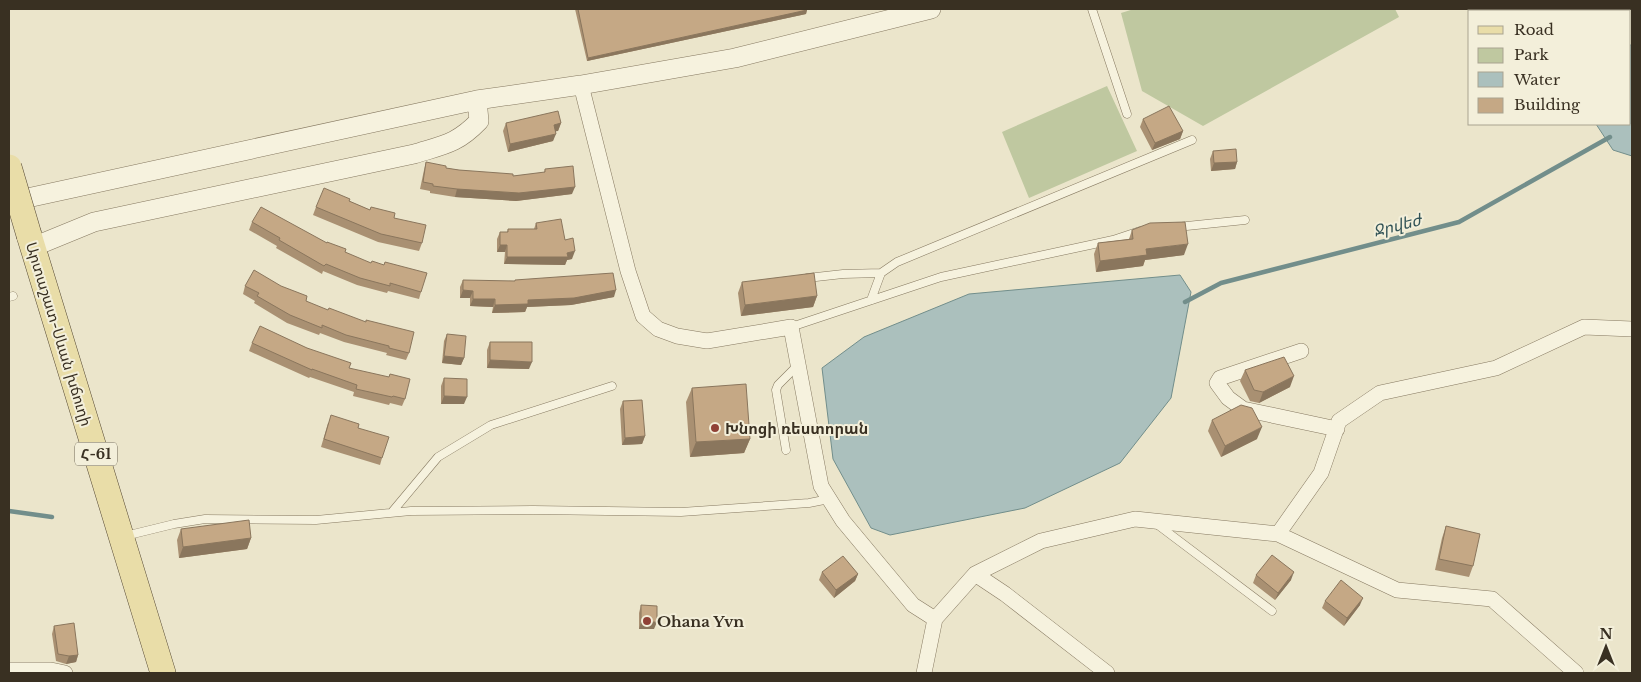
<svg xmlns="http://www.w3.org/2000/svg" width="1641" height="682" font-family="'Libre Baskerville','Noto Sans Armenian',serif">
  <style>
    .green { fill: #bfc8a0 }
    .water { fill: #abc0bd; stroke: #728e8b }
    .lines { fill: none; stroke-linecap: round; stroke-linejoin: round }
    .stream { stroke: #728e8b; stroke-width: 4.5 }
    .service-casing { stroke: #867961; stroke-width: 9 }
    .minor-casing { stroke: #867961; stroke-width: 16 }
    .tertiary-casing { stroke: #867961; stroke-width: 20 }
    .primary-casing { stroke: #554834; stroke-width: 26 }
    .service { stroke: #f6f2de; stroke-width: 8 }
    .minor { stroke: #f6f2de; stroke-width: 15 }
    .tertiary { stroke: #f6f2de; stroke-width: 19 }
    .primary { stroke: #e9dda8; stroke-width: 25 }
    .primary-bridge-casing { stroke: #554834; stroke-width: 26; stroke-linecap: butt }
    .primary-bridge { stroke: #e9dda8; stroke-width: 25 }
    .wall { fill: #a99072 }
    .shaded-wall { fill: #8a765d }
    .building { fill: #c5a885; stroke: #8a765d }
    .poi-dot { fill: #904136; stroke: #f3efda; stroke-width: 2 }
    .labels { text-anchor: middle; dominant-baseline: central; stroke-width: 4; stroke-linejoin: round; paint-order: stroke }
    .shield { fill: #f3efda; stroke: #716959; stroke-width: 1 }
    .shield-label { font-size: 14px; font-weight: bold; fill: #393022 }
    .street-label { font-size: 15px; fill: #393022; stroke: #f3efda }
    .poi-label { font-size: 15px; font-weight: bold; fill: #393022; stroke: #f3efda; text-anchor: start }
    .water-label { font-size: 16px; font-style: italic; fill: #335457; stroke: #f3efda }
  </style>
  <rect width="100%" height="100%" fill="#ebe5cb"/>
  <path class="green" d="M1134 9H1395L1399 17 1203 126 1142 91 1121 13Z
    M1107 86 1137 151 1029 198 1002 132Z"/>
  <path class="water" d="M1630 45H1632V156L1613 150 1596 124H1630Z
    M1180 275 1191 292 1171 398 1120 463 1025 508 890 535 871 528 833 459 822 368 864 337 969 294Z"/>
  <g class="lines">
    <path class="stream" d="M1185 302 1221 283 1459 222 1610 137
      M9 511 52 517"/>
    <g class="service-casing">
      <path id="service" d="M1092 9 1127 114
        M1177 227 1245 220
        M807 278 843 274 881 273
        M9 297 13 296
        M871 300 881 273 897 262 1192 140
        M791 327 941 277 1113 240 1140 231
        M786 450 776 390 778 385 798 365
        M392 512 438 457 491 425 612 386
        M1158 525 1272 611
        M125 536 174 524 205 519 316 520 411 511 533 510 681 512 809 503 829 499"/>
    </g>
    <g class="minor-casing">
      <path id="minor" d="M581 85 628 271 643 316 658 329 677 336 707 341 791 327 821 486 843 521 913 605 935 619
        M1301 351 1220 378 1217 383 1228 398 1243 409 1337 429
        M1278 534 1321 473 1339 421 1380 393 1496 368 1584 327 1632 329
        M975 574 1005 594 1107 673
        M9 670H51L65 673
        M924 673 935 619 975 574 1041 541 1135 519 1278 534 1397 590 1492 599 1576 673"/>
    </g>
    <g class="tertiary-casing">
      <path id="tertiary" d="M9 202 477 100 581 85 735 58 931 9
        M33 247 94 222 414 154C443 145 457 144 479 121L477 100"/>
    </g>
    <g class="primary-casing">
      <path id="primary" d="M29 235 163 673"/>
    </g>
    <use href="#service" class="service"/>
    <use href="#minor" class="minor"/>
    <use href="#tertiary" class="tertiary"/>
    <use href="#primary" class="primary"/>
    <g class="primary-bridge-casing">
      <path id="primary-bridge" d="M9 167 29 235"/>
    </g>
    <use href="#primary-bridge" class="primary-bridge"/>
  </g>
  <path class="wall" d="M575 9H807L806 14 587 61Z
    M1143 119 1183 131 1180 139 1152 150 1140 127Z
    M506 123H561L558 131H555L553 141 508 152 503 131Z
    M1213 151 1237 162 1235 169 1211 171 1210 159Z
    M426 162 446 168 459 170 513 176 544 173 545 169 572 194 516 201 455 197 430 193V191L420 189 424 170Z
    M349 201 370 210 394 218 422 243 419 251 378 242 313 215 316 207Z
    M252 222 327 243 345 252 421 292 419 299 388 291 387 293 357 285 323 271 322 274 276 248 277 246 249 230Z
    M536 223 565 240 572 259 567 260 565 265 504 264 505 252H497V239L500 232H507L508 229H534Z
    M1132 230 1184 255 1145 260 1143 266 1096 272 1094 254 1098 243 1129 239Z
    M463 280 614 297 571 305 527 307 525 312 492 313 493 307 470 306V298H460V287Z
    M742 282 817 296 813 307 741 316 738 293Z
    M245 286 306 301 409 353 406 360 386 355 387 353 344 342 320 333 319 335 287 323 254 303 255 301 243 294Z
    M447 334 464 358 461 365 442 363 444 341Z
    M490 342 529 369 487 368V350Z
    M252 343 307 348 349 368 405 399 402 406 390 403 389 405 353 396 354 392 310 377 309 378 249 351Z
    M1245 370 1290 387 1259 403 1250 401 1240 381Z
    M444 378 464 404H441V386Z
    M692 388 750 439 744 453 690 457 686 402Z
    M623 401 645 436 642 444 622 445 620 409Z
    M1212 420 1257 439 1221 457 1208 431Z
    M328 423 382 458 380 465 321 447Z
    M1446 526 1473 566 1469 577 1435 570 1442 538Z
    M181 529 251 538 247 549 179 558 177 540Z
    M822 572 858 574 855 581 834 598 819 580Z
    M1256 575 1291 580 1275 600 1253 583Z
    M1325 601 1360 605 1344 626 1322 608Z
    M641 605 654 629H639V613Z
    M54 626 78 655 76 662 66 664 56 661 52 634Z"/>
  <path class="shaded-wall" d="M807 10 806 14 587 61 588 58Z
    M561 123 558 131 551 132 554 125Z
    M1183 131 1180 139 1152 150 1155 143Z
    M556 134 553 141 508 152 510 144Z
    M1237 162 1235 169 1211 171 1214 163Z
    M575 187 572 194 516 201 455 197 457 189Z
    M1188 244 1184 255 1145 260 1143 266 1096 272 1100 261 1146 249Z
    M500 245H507L505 252H497Z
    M575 251 572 259 567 260 565 265 504 264 507 257 567 253Z
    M463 290 473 291 470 298H460Z
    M616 290 614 297 571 305 527 307 525 312 492 313 495 305 528 300Z
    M817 296 813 307 741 316 745 305Z
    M473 299H495L493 307 470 306Z
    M444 356 464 358 461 365 442 363Z
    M490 360 532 362 529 369 487 368Z
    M1294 376 1290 387 1259 403 1263 392Z
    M444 396 467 397 464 404H441Z
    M1262 427 1257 439 1221 457 1225 446Z
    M645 436 642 444 622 445 625 438Z
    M750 439 744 453 690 457 696 442Z
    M251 538 247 549 179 558 183 547Z
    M1294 572 1291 580 1275 600 1278 593Z
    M858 574 855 581 834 598 836 590Z
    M1363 598 1360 605 1344 626 1347 618Z
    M641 622H657L654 629H639Z
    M78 655 76 662 66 664 69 656Z"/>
  <path class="building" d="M578 9H807V10L588 58Z
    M1169 106 1183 131 1155 143 1143 119Z
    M558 111 561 123 554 125 556 134 510 144 506 123Z
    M1236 149 1237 162 1214 163 1213 151Z
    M426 162 446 166V168L459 170 513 174V176L545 172V169L573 166 575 187 519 193 457 189 433 186V184L423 182Z
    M324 188 350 199 349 201 370 210 371 207 395 213 394 218 426 225 422 243 381 234 316 207Z
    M261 207 327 243V242L346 249 345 252 371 263 372 261 384 265 385 262 427 273 421 292 390 283V286L360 278 326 264 324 266 279 240 280 238 252 222Z
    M561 219 565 240 573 238 575 251 567 253 568 257H507V245H500V232H508V229H537L536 223Z
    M1185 222 1188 244 1146 249 1147 255 1100 261 1098 243 1133 239 1132 230 1150 223Z
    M254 270 281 286 307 296 306 301 328 310 329 308 366 322V320L414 332 409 353 389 348V346L346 335 322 325V328L290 315 257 296 259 293 245 286Z
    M613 273 616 290 574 298 528 300V304L495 305V299H473V291L463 290V280L515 281V280Z
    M814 273 817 296 745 305 742 282Z
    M260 326 307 348 351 363 349 368 389 377 390 374 410 379 405 399 393 396 392 397 356 389 357 385 312 369V370L252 343Z
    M447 334 466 336 464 358 444 356Z
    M490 342H532V362L490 360Z
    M1284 357 1294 376 1263 392 1254 390 1245 370Z
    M444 378 467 379V397L444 396Z
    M746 384 750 439 696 442 692 388Z
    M642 400 645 436 625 438 623 401Z
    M1241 405 1252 408 1262 427 1225 446 1212 420Z
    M331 415 359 424 358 428 389 437 382 458 324 439Z
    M249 520 251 538 183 547 181 529Z
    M1446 526 1480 534 1473 566 1439 559Z
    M1272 555 1294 572 1278 593 1256 575Z
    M843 556 858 574 836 590 822 572Z
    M1341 580 1363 598 1347 618 1325 601Z
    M641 605 657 606V622H641Z
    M74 623 78 655 69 656 58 654 54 626Z"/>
  <g class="poi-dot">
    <circle cx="715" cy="428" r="5"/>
    <circle cx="647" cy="621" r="5"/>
  </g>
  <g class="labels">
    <rect class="shield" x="75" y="442.5" width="42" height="23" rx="4"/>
    <g class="shield-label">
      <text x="96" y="454">Հ-61</text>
    </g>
    <g class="street-label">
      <text transform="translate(59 334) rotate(73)">Արտաշատ-Սևան խճուղի</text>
    </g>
    <g class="poi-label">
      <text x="725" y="428">Խնոցի ռեստորան</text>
      <text x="657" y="621">Ohana Yvn</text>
    </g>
    <g class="water-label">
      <text transform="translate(1397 225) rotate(-14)">Ջրվեժ</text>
    </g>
  </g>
  <rect width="1641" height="682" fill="none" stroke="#393022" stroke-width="20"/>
  <rect x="1468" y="10" width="162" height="115" fill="#f3efda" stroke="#a9a390"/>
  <rect x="1478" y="26" width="25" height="8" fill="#e9dda8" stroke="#a9a390"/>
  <text x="1514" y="35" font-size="15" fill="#393022">Road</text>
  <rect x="1478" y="48" width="25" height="15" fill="#bfc8a0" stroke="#a9a390"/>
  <text x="1514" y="60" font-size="15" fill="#393022">Park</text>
  <rect x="1478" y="72" width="25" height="15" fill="#abc0bd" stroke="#a9a390"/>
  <text x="1514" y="85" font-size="15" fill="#393022">Water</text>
  <rect x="1478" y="98" width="25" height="15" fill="#c5a885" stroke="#a9a390"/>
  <text x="1514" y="110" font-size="15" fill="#393022">Building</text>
  <g transform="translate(1606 647)" stroke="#f3efda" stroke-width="4" paint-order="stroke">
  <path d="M0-4L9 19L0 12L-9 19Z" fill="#393022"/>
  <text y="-8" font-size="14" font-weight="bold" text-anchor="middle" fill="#393022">N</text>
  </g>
</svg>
